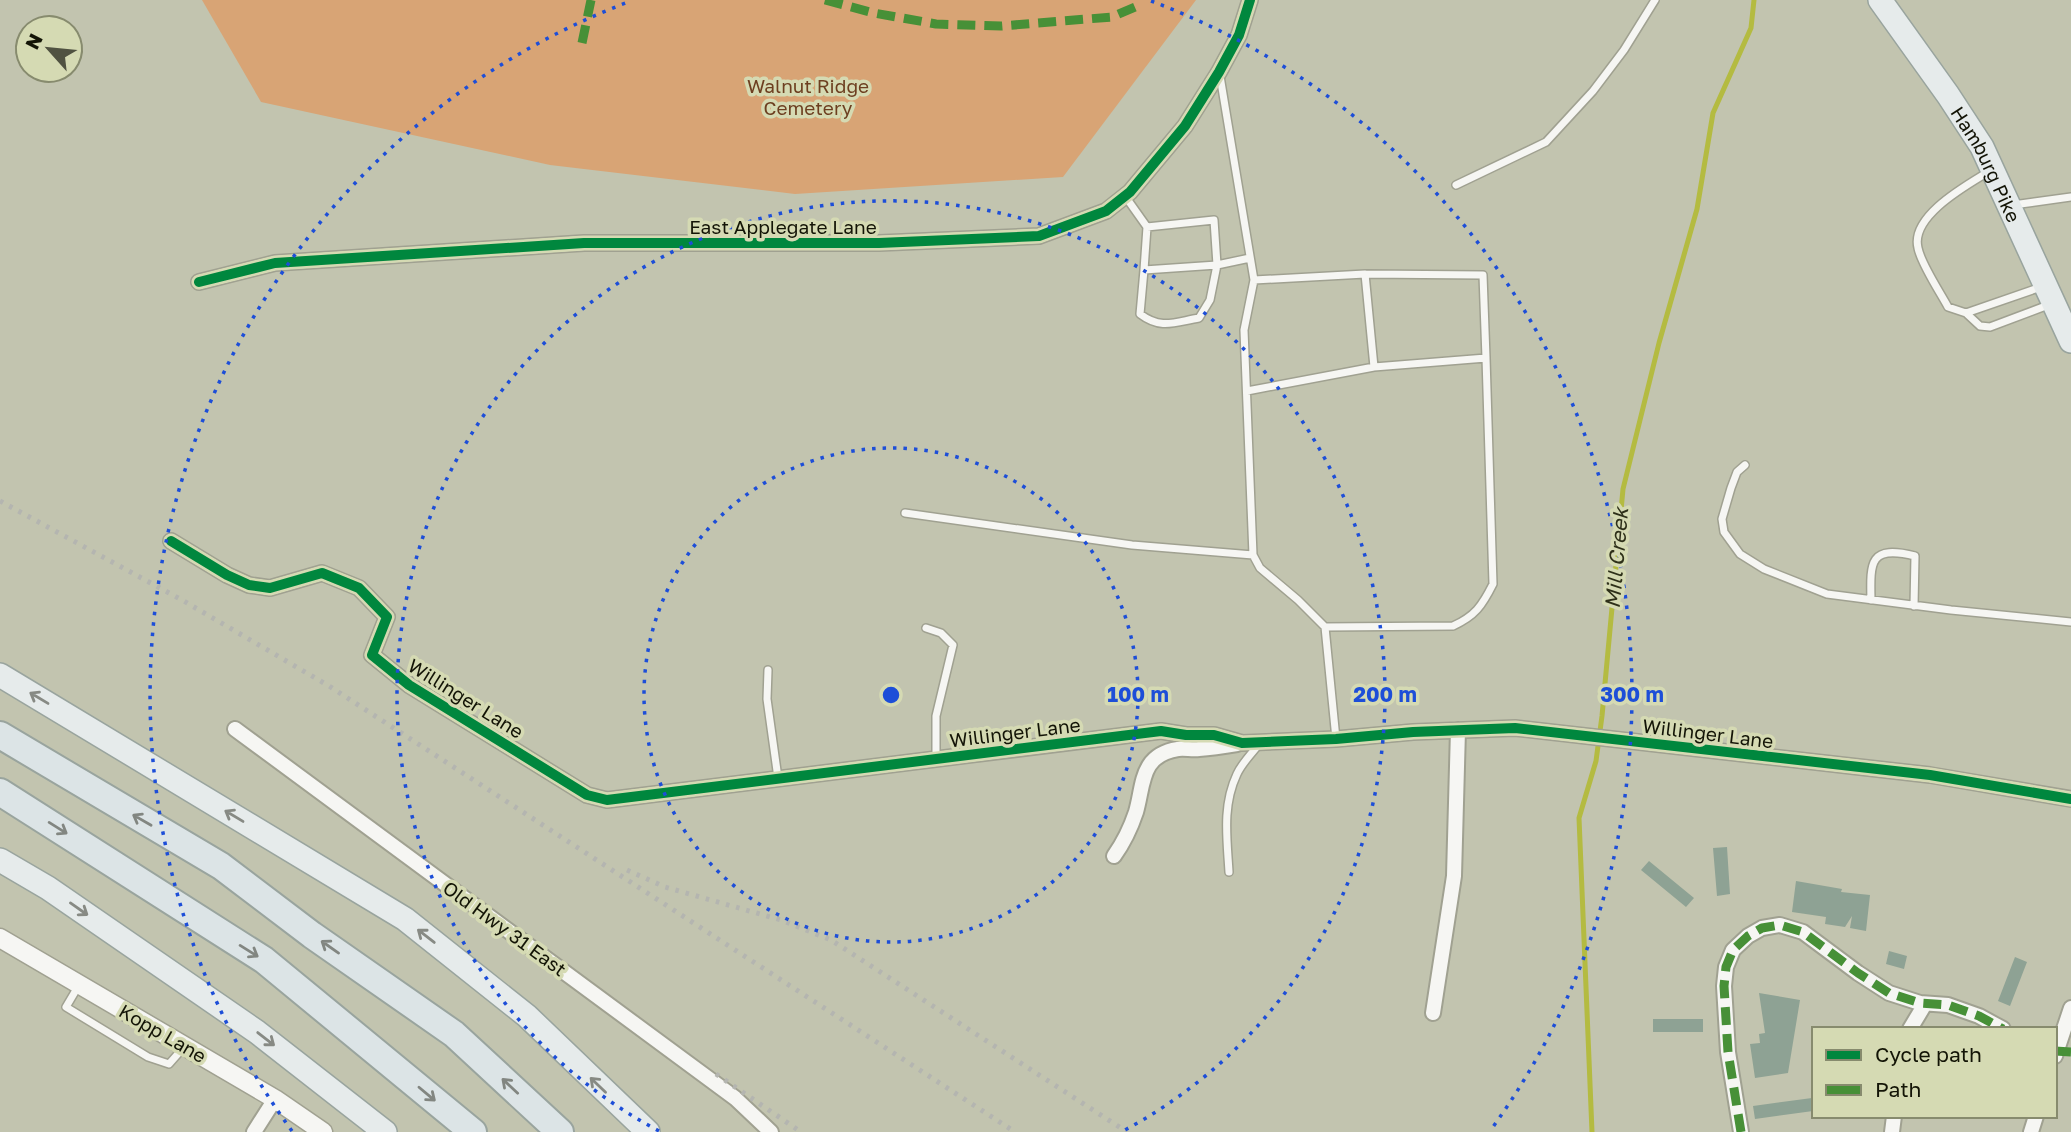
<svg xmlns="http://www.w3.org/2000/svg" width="2071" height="1132" font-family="'Golos Text',sans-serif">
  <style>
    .green { fill: #d8a475 }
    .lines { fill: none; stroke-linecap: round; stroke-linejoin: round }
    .stream { stroke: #b4bb41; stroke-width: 5 }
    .building { fill: #8ea294 }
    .service-casing { stroke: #a0a191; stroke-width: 10 }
    .minor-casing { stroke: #a0a191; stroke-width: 18 }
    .tertiary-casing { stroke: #a0a191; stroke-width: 21 }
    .primary-casing { stroke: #99a49e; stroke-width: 26 }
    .motorway-casing { stroke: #99a49e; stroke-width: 30 }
    .service { stroke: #f6f6f3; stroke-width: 7 }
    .minor { stroke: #f6f6f3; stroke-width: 14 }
    .tertiary { stroke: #f6f6f3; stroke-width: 18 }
    .primary { stroke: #e6ebeb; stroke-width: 23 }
    .motorway { stroke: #dce4e6; stroke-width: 26 }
    .rail { stroke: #b4b5b0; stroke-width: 5; stroke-dasharray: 3.5 7; stroke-linecap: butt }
    .quiet { stroke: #479037; stroke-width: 9; stroke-dasharray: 18 9; stroke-linecap: butt }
    .cycleway-casing { stroke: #d5dab3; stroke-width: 15 }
    .cycleway { stroke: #00873e; stroke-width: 10 }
    .oneway { stroke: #878a84 }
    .oneway2 { stroke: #828681 }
    .ring { fill: none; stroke: #1d4ed8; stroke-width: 3.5; stroke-dasharray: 3.5 7 }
    .labels { text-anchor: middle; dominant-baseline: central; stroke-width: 7; stroke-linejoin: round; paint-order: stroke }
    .park-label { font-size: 19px; fill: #6d3f20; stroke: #d5dab3 }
    .street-label { font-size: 19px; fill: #131406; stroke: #d5dab3 }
    .water-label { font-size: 21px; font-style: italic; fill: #2e3019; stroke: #d5dab3 }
    .centre { fill: #1d4ed8; stroke: #d5dab3; stroke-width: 3.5 }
    .ring-label { font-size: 21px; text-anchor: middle; font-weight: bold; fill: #1d4ed8; stroke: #d5dab3; stroke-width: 7; stroke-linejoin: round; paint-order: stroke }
  </style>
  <rect width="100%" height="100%" fill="#c2c4af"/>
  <path class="green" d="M202 0H1196L1063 177 795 194 550 165 261 102Z"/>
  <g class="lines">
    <path class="stream" d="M1592 1132 1579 818 1596 761 1602 716 1623 489 1659 343 1697 209 1713 113 1751 28 1754 0"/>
  </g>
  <path class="building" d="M1727 847 1730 894 1717 896 1713 848Z
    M1649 861 1694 898 1686 907 1641 870Z
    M1796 881 1842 889 1841 892 1870 895 1866 931 1850 928 1852 916 1845 927 1825 924 1826 917 1792 912Z
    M1889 951 1907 956 1904 969 1886 964Z
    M2015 957 2027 962 2010 1006 1998 1001Z
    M1759 993 1800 1000 1788 1073 1755 1078 1750 1044 1760 1043 1759 1034 1765 1033Z
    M1653 1019H1703V1032H1653Z
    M1812 1098 1813 1111 1755 1119 1753 1106Z"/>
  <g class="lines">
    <g class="service-casing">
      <path id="service" d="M1220 76 1254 280 1244 330 1253 555 1260 568 1298 600 1325 627 1336 739
        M1988 172C1967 185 1910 216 1918 248 1921 264 1940 292 1948 307L1966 313 2041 287
        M1456 185 1546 142 1593 91 1624 50 1655 0
        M1125 196 1147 227 1214 220 1217 265 1144 270 1147 227
        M2013 205 2071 197
        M1144 270 1140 314C1161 330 1175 322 1199 318L1210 300 1217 265 1250 258
        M1365 274 1483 275 1486 358 1374 367
        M1966 313 1980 326 1990 327 2051 304
        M1247 391 1374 367 1365 274 1254 280
        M1745 465 1737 472 1731 488 1722 519 1724 532 1740 554 1764 569 1827 594 1951 610 2071 622
        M905 513 1132 545 1253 555
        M1871 600C1870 561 1870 545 1915 556L1914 606
        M1325 627 1453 626C1475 616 1482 606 1493 584L1486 358
        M926 628 941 633 953 645 936 716V759
        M768 670 767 699 778 778
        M1229 872C1227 838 1222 806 1237 774 1242 763 1252 753 1260 743
        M79 985 66 1007 148 1057 169 1064 184 1047"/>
    </g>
    <g class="minor-casing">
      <path id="minor" d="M199 282 275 263 584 243H879L1039 236 1106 211 1130 192 1185 126 1219 72 1239 35 1250 0
        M171 541 227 575 249 585 270 588 322 573 359 588 387 617 372 655 409 685 587 795 607 800 1161 731 1186 735H1214L1242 743 1336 739 1413 732 1515 728 1930 775 2071 799
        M235 729 735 1098 771 1132
        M1114 856C1124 842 1131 827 1136 812 1144 784 1140 755 1178 749 1185 748 1192 750 1199 749 1212 748 1225 746 1237 744
        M1433 1013 1454 876 1458 730
        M1910 1029 1925 1004
        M2055 1056 2071 1008
        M254 1132 275 1099
        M1741 1132 1728 1052 1724 986 1726 967 1733 950 1748 936 1762 928 1780 925 1803 932 1858 973 1889 993 1920 1003 1948 1005 1979 1016 2003 1029
        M1892 1132 1894 1116
        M2031 1132 2036 1116"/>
    </g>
    <g class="tertiary-casing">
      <path id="tertiary" d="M0 938 275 1099 323 1132"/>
    </g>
    <g class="primary-casing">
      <g id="primary">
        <path id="s1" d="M1880 0 1948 95 1982 147 2071 341"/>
        <path d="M0 675 405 919 527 1016 648 1132"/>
        <path d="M0 860 48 888 257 1032 385 1132"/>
      </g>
    </g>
    <g class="motorway-casing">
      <path id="motorway" d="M0 735 221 866 312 935 454 1034 560 1132
        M0 792 264 960 473 1132"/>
    </g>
    <use href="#service" class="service"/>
    <use href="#minor" class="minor"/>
    <use href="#tertiary" class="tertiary"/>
    <use href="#primary" class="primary"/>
    <use href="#motorway" class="motorway"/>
    <path class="rail" d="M0 501 182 600 329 686 1015 1132
      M627 870 665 887 781 920 831 940 1127 1132
      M716 1074 801 1132"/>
    <path class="quiet" d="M825 0 874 13 936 24 1001 26 1112 17 1135 7 1138 0
      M582 43 591 0
      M2055 1051 2071 1052
      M1741 1132 1728 1052 1724 986 1726 967 1733 950 1748 936 1762 928 1780 925 1803 932 1858 973 1889 993 1920 1003 1948 1005 1979 1016 2003 1029"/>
    <g class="cycleway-casing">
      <path id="cycleway" d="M199 282 275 263 584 243H879L1039 236 1106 211 1130 192 1185 126 1219 72 1239 35 1250 0
        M171 541 227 575 249 585 270 588 322 573 359 588 387 617 372 655 409 685 587 795 607 800 1161 731 1186 735H1214L1242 743 1336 739 1413 732 1515 728 1930 775 2071 799"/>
    </g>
    <use href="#cycleway" class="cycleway"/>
  </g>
  <defs><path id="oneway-shaft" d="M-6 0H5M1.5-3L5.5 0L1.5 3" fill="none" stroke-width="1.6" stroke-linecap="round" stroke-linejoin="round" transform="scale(1.75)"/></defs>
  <g class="oneway">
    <use href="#oneway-shaft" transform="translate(39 698) rotate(-149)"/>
    <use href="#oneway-shaft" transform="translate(234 816) rotate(-149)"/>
    <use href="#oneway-shaft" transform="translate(79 909) rotate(35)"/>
    <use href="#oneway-shaft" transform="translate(426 936) rotate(-142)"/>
    <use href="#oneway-shaft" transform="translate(266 1039) rotate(38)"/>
    <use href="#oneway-shaft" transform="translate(598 1085) rotate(-136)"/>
  </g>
  <g class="oneway2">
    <use href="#oneway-shaft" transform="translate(142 820) rotate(-150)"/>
    <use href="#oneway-shaft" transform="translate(58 828) rotate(32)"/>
    <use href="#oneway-shaft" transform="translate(330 947) rotate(-145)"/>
    <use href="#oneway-shaft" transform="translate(249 951) rotate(32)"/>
    <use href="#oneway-shaft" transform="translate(510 1086) rotate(-137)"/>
    <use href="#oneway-shaft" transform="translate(427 1094) rotate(40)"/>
  </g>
  <g class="ring">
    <circle cx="891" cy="695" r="247"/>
    <path d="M659 1131A494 494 0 1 1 1123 1131"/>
    <path d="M292 1131A741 741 0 0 1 631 1M1151 1A741 741 0 0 1 1490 1131"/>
  </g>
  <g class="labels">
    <g class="park-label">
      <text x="808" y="85">Walnut Ridge<tspan x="808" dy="22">Cemetery</tspan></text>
    </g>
    <g class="street-label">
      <text stroke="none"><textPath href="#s1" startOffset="196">Hamburg Pike</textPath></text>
      <text x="783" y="226">East Applegate Lane</text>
      <text transform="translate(466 698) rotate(32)">Willinger Lane</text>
      <text transform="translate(1015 732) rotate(-7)">Willinger Lane</text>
      <text transform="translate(1708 733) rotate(7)">Willinger Lane</text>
      <text transform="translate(505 928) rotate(36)">Old Hwy 31 East</text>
      <text transform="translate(163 1033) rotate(30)">Kopp Lane</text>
    </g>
    <g class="water-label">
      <text transform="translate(1616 558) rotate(-85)">Mill Creek</text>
    </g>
  </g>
  <circle cx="891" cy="695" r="10" class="centre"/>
  <g class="ring-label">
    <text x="1138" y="702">100 m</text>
    <text x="1385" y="702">200 m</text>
    <text x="1632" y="702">300 m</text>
  </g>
  <rect x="1812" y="1027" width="245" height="91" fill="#d5dab3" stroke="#878b6e" stroke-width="2"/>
  <rect x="1826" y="1050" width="35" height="10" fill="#00873e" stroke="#878b6e" stroke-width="2"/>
  <text x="1875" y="1062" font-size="21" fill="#131406">Cycle path</text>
  <rect x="1826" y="1085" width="35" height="10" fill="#479037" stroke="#878b6e" stroke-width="2"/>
  <text x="1875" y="1097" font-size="21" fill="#131406">Path</text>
  <g transform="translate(49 49) rotate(297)"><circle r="33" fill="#d5dab3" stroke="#878b6e" stroke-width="2"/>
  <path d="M0-5L12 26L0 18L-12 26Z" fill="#505241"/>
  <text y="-10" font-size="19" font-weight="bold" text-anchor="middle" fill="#131406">N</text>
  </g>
</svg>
